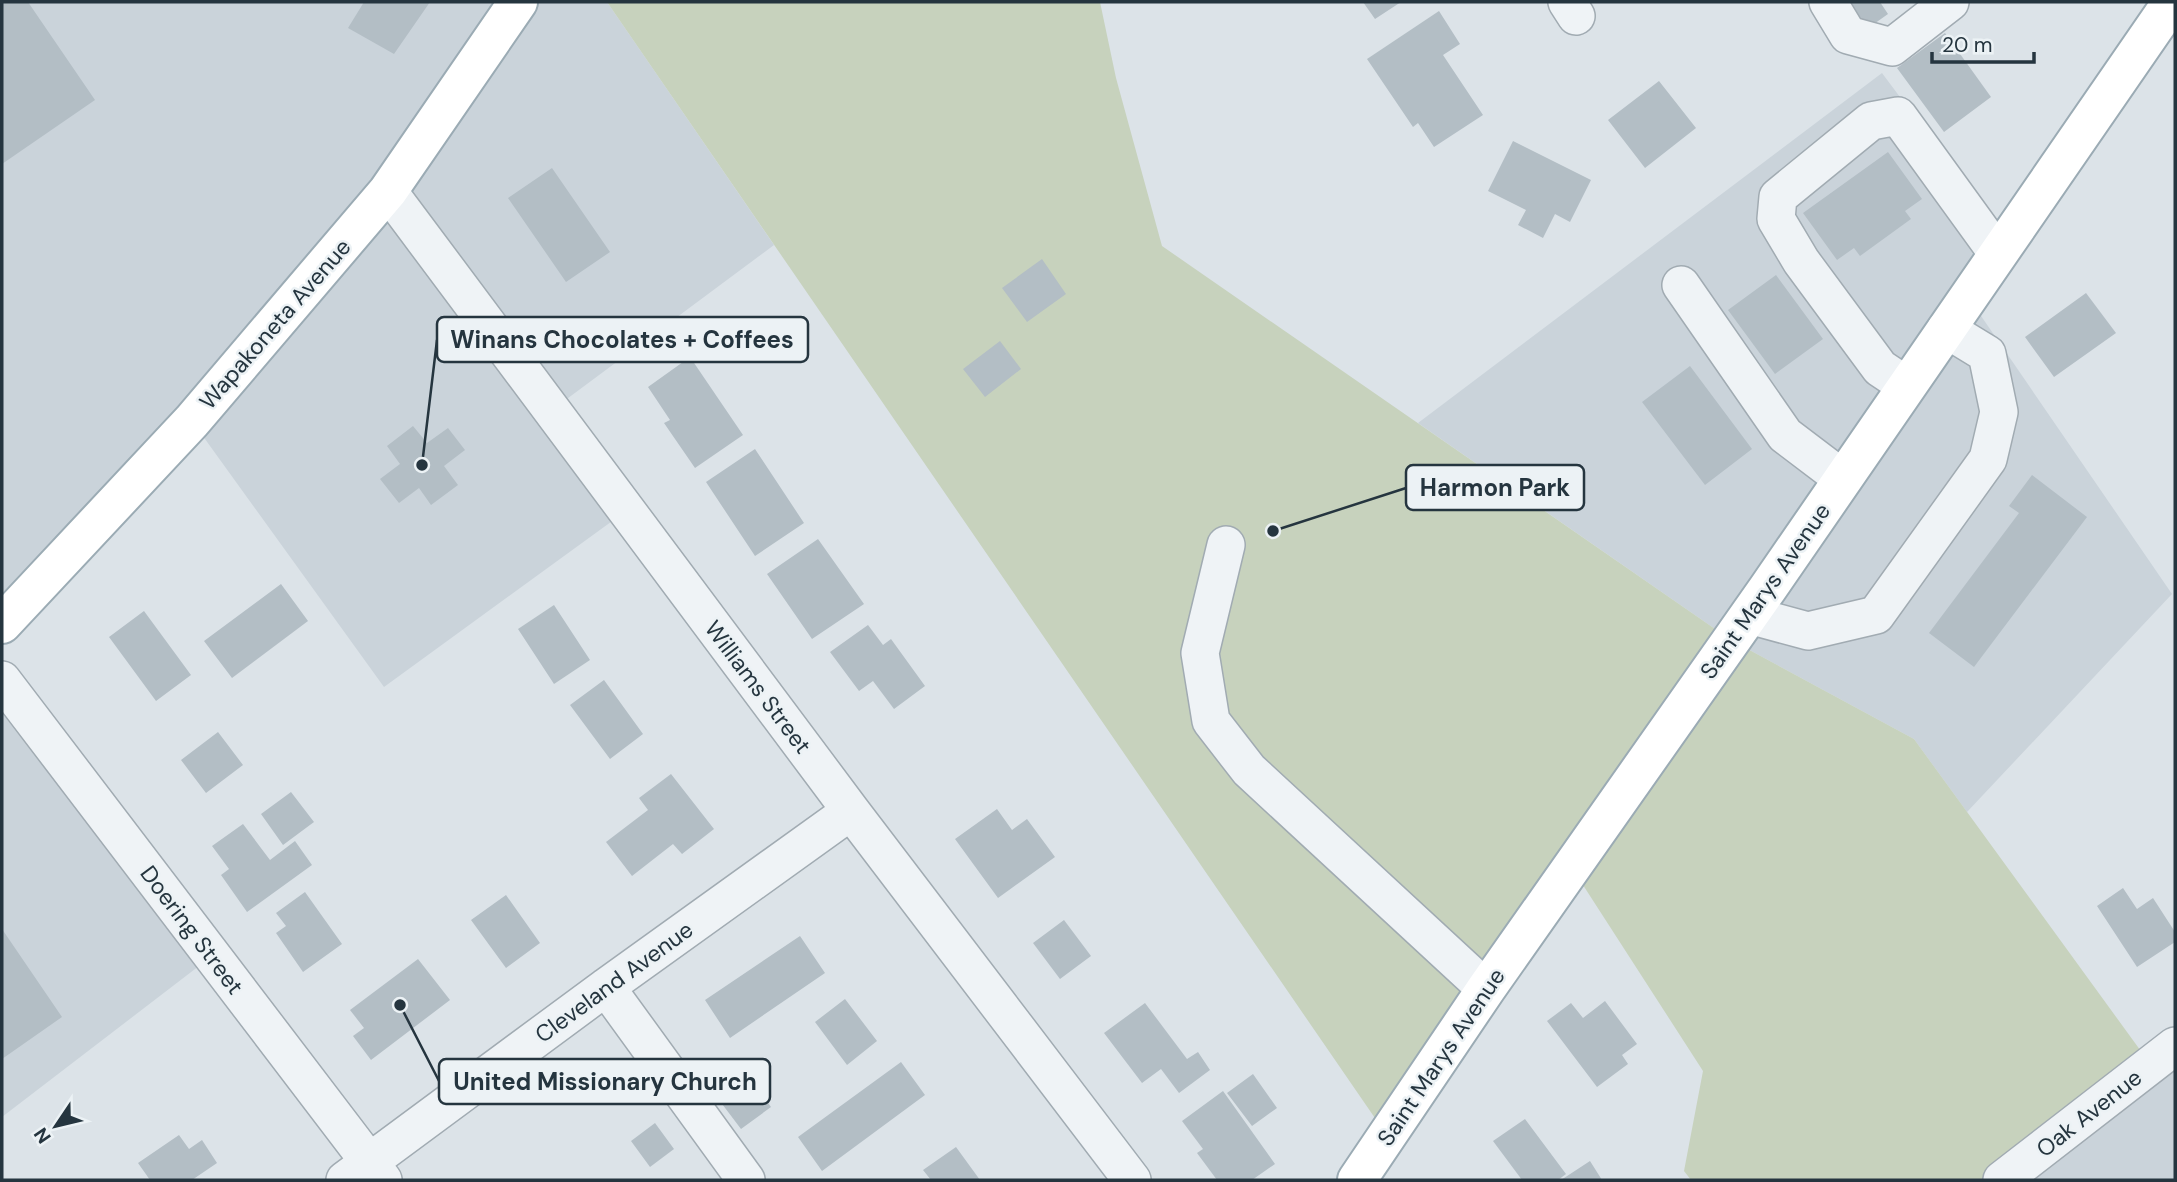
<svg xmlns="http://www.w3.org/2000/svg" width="2177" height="1182" font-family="'DM Sans',sans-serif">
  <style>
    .built { fill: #cad3da }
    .green { fill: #c7d2bd }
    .building { fill: #b3bec5 }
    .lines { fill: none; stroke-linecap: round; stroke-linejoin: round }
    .minor-casing { stroke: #a1abb2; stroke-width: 40 }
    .major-casing { stroke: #9babb4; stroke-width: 42 }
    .minor { stroke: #eff3f6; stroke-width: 37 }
    .major { stroke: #fff; stroke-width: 38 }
    .labels { text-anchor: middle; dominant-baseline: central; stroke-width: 5; stroke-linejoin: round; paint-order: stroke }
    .street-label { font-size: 23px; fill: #25353f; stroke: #ecf2f5 }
    .leader { fill: none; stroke: #25353f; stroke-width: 2.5 }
    .callout-dot { fill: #25353f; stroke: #ecf2f5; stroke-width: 2.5 }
    .callout { fill: #ecf2f5; stroke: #25353f; stroke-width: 2.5 }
    .callout-label { font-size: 24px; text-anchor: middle; font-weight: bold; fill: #25353f }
  </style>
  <rect width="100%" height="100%" fill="#dce3e8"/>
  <path class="built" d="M2 2H607L774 245 552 410 626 511 384 687 192 421 2 624Z
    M1882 73 2007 240 1968 297 2172 594 1967 812 1914 739 1731 640 1418 423Z
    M2 680 212 956 2 1117Z
    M2175 1046V1180H2002Z"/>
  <path class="green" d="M607 2H1100L1116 78 1162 246 1731 640 1914 739 2151 1065 2002 1180H1691L1684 1171 1703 1071 1572 868 1388 1137Z"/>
  <path class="building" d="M2 2H28L95 100 2 164Z
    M364 2H430L394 54 348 28Z
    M1363 2H1401L1375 19Z
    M1844 2H1880L1888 14 1864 31Z
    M1439 11 1460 44 1443 55 1483 115 1434 147 1418 123 1413 127 1367 59Z
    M1945 33 1991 97 1944 132 1897 68Z
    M1659 81 1696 128 1645 168 1608 120Z
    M1513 141 1591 180 1570 222 1555 214 1543 238 1518 225 1526 210 1488 191Z
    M1888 152 1922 199 1905 211 1911 219 1860 256 1854 248 1837 260 1803 213Z
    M552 168 610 252 566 282 508 198Z
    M1042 259 1066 294 1027 322 1002 288Z
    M1776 275 1823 339 1775 374 1728 310Z
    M2086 293 2116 333 2054 377 2025 337Z
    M1000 341 1021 369 985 397 963 369Z
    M690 357 743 435 695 468 664 423 670 420 648 387Z
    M1690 366 1752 449 1705 485 1642 402Z
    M413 426 427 443 448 428 465 450 444 466 458 485 431 505 419 488 399 503 380 479 400 464 387 446Z
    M755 449 804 523 755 556 706 482Z
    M2032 475 2087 517 1974 667 1929 633 2019 513 2009 506Z
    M818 539 864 604 812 639 767 574Z
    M281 584 308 621 232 678 204 641Z
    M554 605 590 660 554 684 518 629Z
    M144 611 191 675 156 701 109 637Z
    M868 625 883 645 891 639 925 686 894 709 873 681 859 691 830 652Z
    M604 680 643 734 610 759 570 705Z
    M218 732 243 765 206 793 181 760Z
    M671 774 714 829 682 854 673 844 632 876 606 842 648 810 639 798Z
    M291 792 314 822 283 845 261 814Z
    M997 809 1012 830 1027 819 1055 857 998 898 955 839Z
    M243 824 270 860 295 841 312 865 247 912 221 875 229 869 212 846Z
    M2123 888 2137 909 2153 898 2175 932V942L2137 967 2097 906Z
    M305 892 342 944 303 972 276 933 286 926 276 913Z
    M506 895 540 943 506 968 471 920Z
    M1064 920 1091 956 1060 979 1033 943Z
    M2 929 62 1017 2 1059Z
    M800 936 825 973 730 1038 705 1000Z
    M418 959 450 1000 371 1060 353 1036 364 1028 350 1010Z
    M845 999 877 1041 847 1065 815 1022Z
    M1605 1001 1637 1044 1622 1055 1628 1064 1597 1087 1547 1021 1571 1003 1583 1018Z
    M1145 1003 1187 1059 1198 1052 1210 1070 1179 1093 1161 1069 1142 1083 1104 1033Z
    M901 1062 925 1095 822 1171 798 1137Z
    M741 1065 771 1107 741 1129 710 1088Z
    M1253 1074 1277 1108 1252 1126 1227 1093Z
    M1223 1091 1275 1164 1252 1180H1217L1197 1153 1203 1149 1182 1121Z
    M1525 1119 1566 1174 1558 1180H1522L1493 1141Z
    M655 1123 674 1149 650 1167 631 1141Z
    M179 1135 189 1149 202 1140 217 1163 192 1180H150L138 1163Z
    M956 1147 980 1180H931L923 1170Z
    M1590 1161 1602 1180H1561Z"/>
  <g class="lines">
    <g class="minor-casing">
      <path id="minor" d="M1567 2 1576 16
        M1828 2 1848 35 1892 47 1950 2
        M388 191 851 811 1132 1180
        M1681 285 1785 435 1843 479
        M1907 386 1880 368 1801 261 1776 219 1778 197 1871 121 1898 116 1998 254
        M1226 545 1200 653 1211 721 1249 770 1486 989
        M1749 615 1808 631 1876 615 1988 459 1999 412 1987 354 1946 329
        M2 680 383 1180
        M606 987 746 1180
        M345 1180 606 987 851 811
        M2002 1180 2175 1046"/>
    </g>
    <g class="major-casing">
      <path id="major" d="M2 624 192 421 388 191 518 2
        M1357 1180 1486 989 1768 588 2172 2"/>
    </g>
    <use href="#minor" class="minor"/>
    <use href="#major" class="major"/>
  </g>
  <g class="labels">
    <g class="street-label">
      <text transform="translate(275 324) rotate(-49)">Wapakoneta Avenue</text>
      <text transform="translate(1765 591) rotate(-55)">Saint Marys Avenue</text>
      <text transform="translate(758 687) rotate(53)">Williams Street</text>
      <text transform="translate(192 930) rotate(53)">Doering Street</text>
      <text transform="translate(614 982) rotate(-36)">Cleveland Avenue</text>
      <text transform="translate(1441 1057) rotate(-56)">Saint Marys Avenue</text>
      <text transform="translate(2089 1113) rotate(-38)">Oak Avenue</text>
    </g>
  </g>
  <path class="leader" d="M422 465L437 340M1273 531L1406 488M400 1005L439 1081"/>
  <g class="callout-dot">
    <circle cx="422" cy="465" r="7"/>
    <circle cx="1273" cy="531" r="7"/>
    <circle cx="400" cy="1005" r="7"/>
  </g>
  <g class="callout">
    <rect x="437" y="317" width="371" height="45" rx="7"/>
    <rect x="1406" y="465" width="178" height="45" rx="7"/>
    <rect x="439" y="1059" width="331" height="45" rx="7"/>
  </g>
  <g class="callout-label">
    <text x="622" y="348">Winans Chocolates + Coffees</text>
    <text x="1495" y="496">Harmon Park</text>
    <text x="605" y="1090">United Missionary Church</text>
  </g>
  <rect width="2177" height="1182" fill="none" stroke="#25353f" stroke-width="7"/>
  <g transform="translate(56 1126) rotate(235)" stroke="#ecf2f5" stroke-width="5" paint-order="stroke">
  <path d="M0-5L12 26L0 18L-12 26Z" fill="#25353f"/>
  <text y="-10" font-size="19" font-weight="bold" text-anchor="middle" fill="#25353f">N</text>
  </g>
  <path d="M1932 52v10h102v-10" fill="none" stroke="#25353f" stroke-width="3.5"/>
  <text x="1942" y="52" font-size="21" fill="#25353f" stroke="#ecf2f5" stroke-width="5" paint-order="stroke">20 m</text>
</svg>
